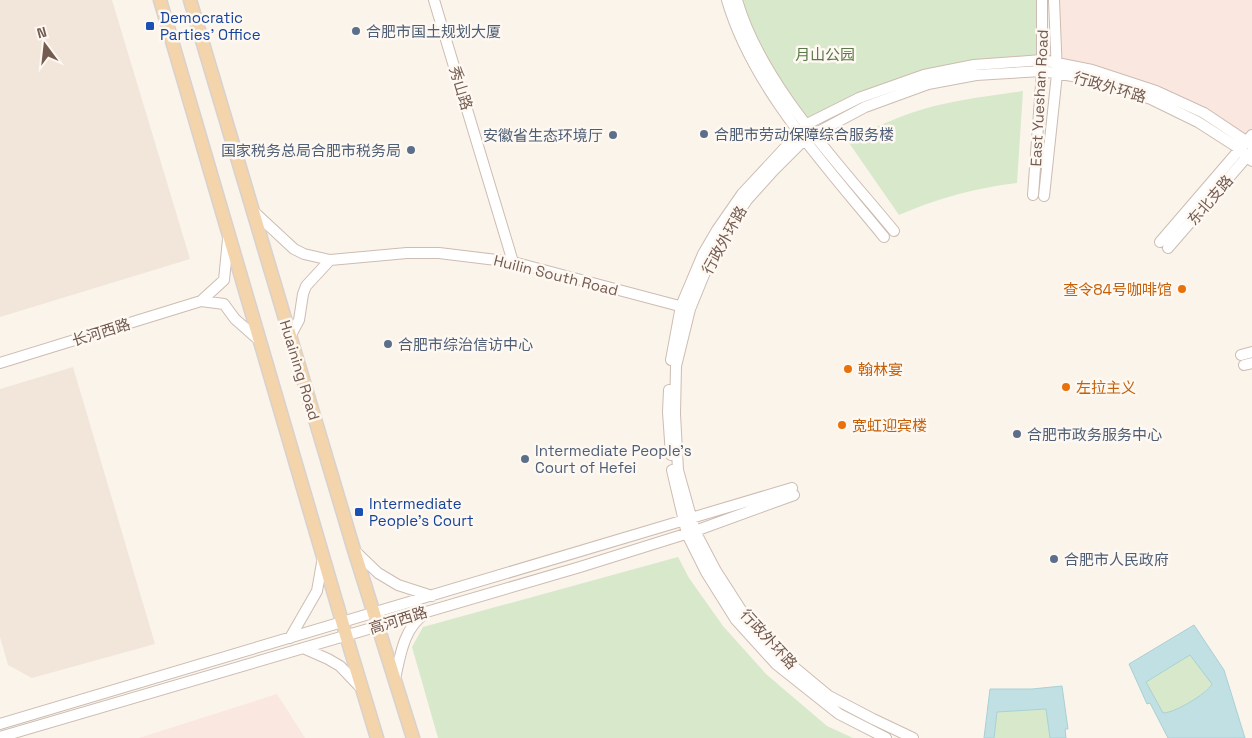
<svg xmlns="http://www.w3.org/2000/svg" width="1252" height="738" font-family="'Space Grotesk','Noto Sans SC',sans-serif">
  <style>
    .residential { fill: #f2e6da }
    .commercial { fill: #fae7e0 }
    .green { fill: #d8e8ca }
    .water { fill: #c1e0e3; stroke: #a8d0d4; fill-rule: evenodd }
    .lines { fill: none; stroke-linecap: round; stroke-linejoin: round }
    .minor-casing { stroke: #cdbcb2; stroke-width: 12 }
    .major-casing { stroke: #d8d1ce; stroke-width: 15 }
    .minor { stroke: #fff; stroke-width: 10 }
    .major { stroke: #f3d4ab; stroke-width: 12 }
    .transit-dot { fill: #1a4fb4; stroke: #fef8f2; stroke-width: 2 }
    .service-dot { fill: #5c6f8a; stroke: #fef8f2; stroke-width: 2 }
    .food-dot { fill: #e8710a; stroke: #fef8f2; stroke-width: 2 }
    .labels { text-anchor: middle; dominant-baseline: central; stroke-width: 5; stroke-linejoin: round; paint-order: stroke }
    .transit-label { font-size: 15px; fill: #164399; stroke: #fef8f2; text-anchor: start }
    .service-label { font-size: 15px; fill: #4e5e75; stroke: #fef8f2; text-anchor: start }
    .park-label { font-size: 15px; fill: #5a7849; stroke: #fef8f2 }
    .street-label { font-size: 15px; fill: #745b50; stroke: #fef8f2 }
    .food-label { font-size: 15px; fill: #c56008; stroke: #fef8f2; text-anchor: start }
  </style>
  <rect width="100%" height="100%" fill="#fbf4eb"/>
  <path class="residential" d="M0 0H112L190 259 0 317Z
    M73 367 155 644 32 678 8 665 0 637V389Z"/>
  <path class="commercial" d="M1054 0H1252V135L1247 140 1204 113 1058 62Z
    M277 694 305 738H139Z"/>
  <path class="green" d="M737 0H1042V60L924 75 807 124 785 96Z
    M1023 91 1017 183C976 188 938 198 899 215L847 140C875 127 904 114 934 106 964 99 993 95 1023 91Z
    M678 557 689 578 723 626 766 674 827 726 853 738H438L412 647 423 627Z
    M1190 655 1212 683C1206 694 1175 713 1163 713L1146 682Z
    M1046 709 1050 738H994L997 712Z"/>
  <path class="water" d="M1194 625 1224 670 1245 738H1168L1150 703 1147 704 1129 664ZM1190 655 1212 684C1206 694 1175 713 1163 713L1146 682Z
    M1062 686 1068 729H1065L1066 738H1050L1046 709 997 712 994 738H984L990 689H1032Z"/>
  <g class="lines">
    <g class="minor-casing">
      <path id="minor" d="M434 0 513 262
        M727 0C753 89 827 167 884 237
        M737 0C761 84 839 164 894 231
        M1033 195 1042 71V0
        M1044 196 1057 74 1054 0
        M253 211 294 249 304 254 330 260 306 286 303 294 299 320 290 337
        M228 239 224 280 201 301 224 304 235 319 260 341
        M1160 242 1252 135
        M1168 248 1251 152
        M330 260 407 253H439L513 262 687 308
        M1241 355 1252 352
        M671 360 681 306 703 254 717 230 742 194 807 124 859 98 924 75 974 65 1042 60 1092 70 1156 91 1204 113 1252 145
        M0 363 201 301
        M1244 365 1252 363
        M669 390 668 412 671 455
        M672 470 687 534 706 572 736 620 776 664 839 714 886 738
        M355 551 378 573 398 585 432 596
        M290 638 317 591 323 557
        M303 648 328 659 340 666 361 688
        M395 679C400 656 404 627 425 614
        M0 724 792 488
        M0 737 580 567 695 531 794 495
        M913 738 873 719 829 696 782 657 743 613 716 571 695 531 678 470 675 414 676 366 690 309 710 260 725 233 747 200 774 170 805 139 865 107 928 84 976 75 1042 71 1091 79 1151 99 1198 122 1240 149 1252 161"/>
    </g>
    <g class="major-casing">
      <path id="major" d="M160 0 351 652 377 738
        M190 0 354 550 413 738"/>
    </g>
    <use href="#minor" class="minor"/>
    <use href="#major" class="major"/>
  </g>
  <g class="transit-dot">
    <rect x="145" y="21" width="10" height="10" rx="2.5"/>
    <rect x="354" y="507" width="10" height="10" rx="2.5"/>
  </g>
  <g class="service-dot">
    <circle cx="356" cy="31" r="5"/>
    <circle cx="704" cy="134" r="5"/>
    <circle cx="613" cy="135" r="5"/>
    <circle cx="411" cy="150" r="5"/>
    <circle cx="388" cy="344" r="5"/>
    <circle cx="1017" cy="434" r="5"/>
    <circle cx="525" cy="459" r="5"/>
    <circle cx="1054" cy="559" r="5"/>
  </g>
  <g class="food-dot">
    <circle cx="1182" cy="289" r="5"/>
    <circle cx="848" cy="369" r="5"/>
    <circle cx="1066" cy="387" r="5"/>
    <circle cx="842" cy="425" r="5"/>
  </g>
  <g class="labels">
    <g class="transit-label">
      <text x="160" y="17">Democratic<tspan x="160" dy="17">Parties' Office</tspan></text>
      <text x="369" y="503">Intermediate<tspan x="369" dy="17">People's Court</tspan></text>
    </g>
    <g class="service-label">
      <text x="366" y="31">合肥市国土规划大厦</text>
      <text x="714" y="134">合肥市劳动保障综合服务楼</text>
      <text x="603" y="135" text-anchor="end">安徽省生态环境厅</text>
      <text x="401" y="150" text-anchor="end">国家税务总局合肥市税务局</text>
      <text x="398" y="344">合肥市综治信访中心</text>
      <text x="1027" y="434">合肥市政务服务中心</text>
      <text x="535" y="450">Intermediate People's<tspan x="535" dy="17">Court of Hefei</tspan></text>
      <text x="1064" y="559">合肥市人民政府</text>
    </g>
    <g class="park-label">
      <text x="825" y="54">月山公园</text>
    </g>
    <g class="street-label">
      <text transform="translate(1110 87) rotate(16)">行政外环路</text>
      <text transform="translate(461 88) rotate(73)">秀山路</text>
      <text transform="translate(1039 98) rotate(-87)">East Yueshan Road</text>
      <text transform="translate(1210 200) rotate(-49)">东北支路</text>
      <text transform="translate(724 240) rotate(-61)">行政外环路</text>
      <text transform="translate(556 275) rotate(14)">Huilin South Road</text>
      <text transform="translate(101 332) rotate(-17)">长河西路</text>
      <text transform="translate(300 370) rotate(73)">Huaining Road</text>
      <text transform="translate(398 620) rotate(-17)">高河西路</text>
      <text transform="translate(769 639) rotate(47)">行政外环路</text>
    </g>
    <g class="food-label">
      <text x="1172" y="289" text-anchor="end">查令84号咖啡馆</text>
      <text x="858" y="369">翰林宴</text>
      <text x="1076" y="387">左拉主义</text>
      <text x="852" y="425">宽虹迎宾楼</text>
    </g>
  </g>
  <g transform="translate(45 45) rotate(345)" stroke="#fef8f2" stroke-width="4" paint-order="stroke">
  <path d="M0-4L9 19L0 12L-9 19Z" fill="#745b50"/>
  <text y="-8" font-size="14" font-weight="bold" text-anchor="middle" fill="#745b50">N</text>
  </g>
</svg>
